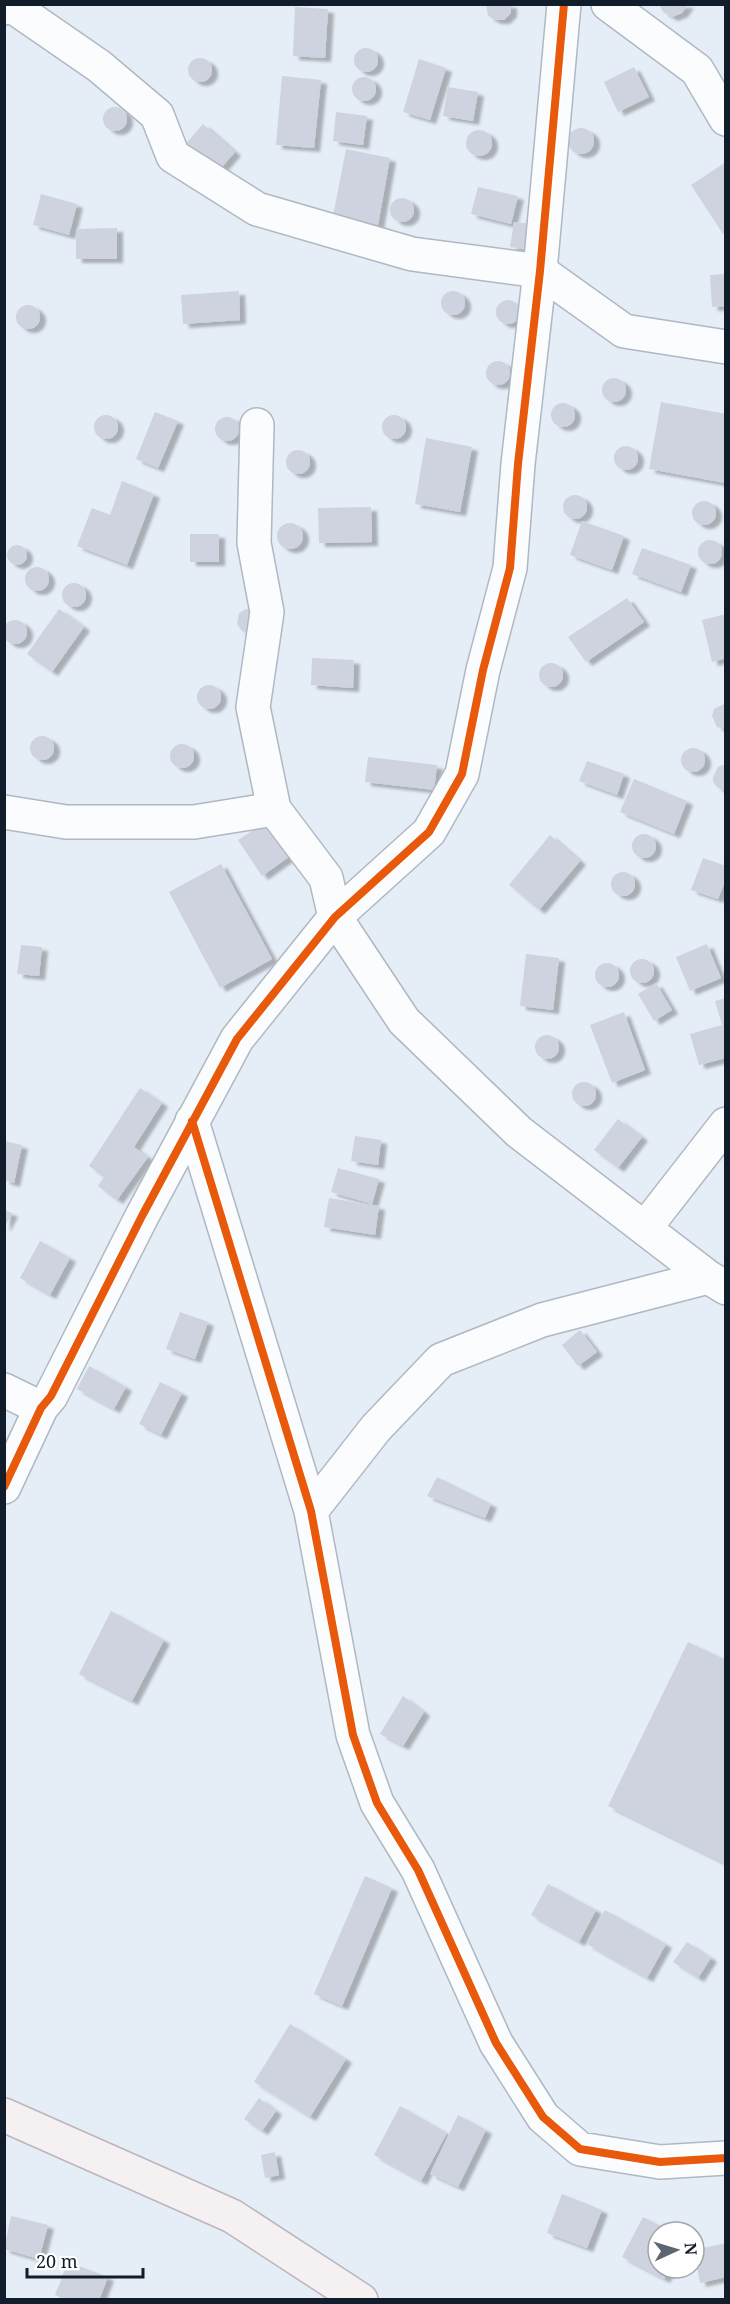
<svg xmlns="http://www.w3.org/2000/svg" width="730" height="2304" font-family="'Noto Serif',serif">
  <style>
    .building { fill: #ced3df; filter: url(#shadow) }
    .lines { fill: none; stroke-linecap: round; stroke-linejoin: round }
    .minor-casing { stroke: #afb8c3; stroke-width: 36 }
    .primary-casing { stroke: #bcb5bb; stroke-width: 36 }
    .minor { stroke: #fbfcfe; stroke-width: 33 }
    .primary { stroke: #f5f0f2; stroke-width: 33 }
    .cycleway-casing { stroke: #fff; stroke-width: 11 }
    .cycleway { stroke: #e8590c; stroke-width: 8 }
  </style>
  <defs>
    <filter id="shadow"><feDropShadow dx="6" dy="4" stdDeviation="1.5" flood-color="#0004"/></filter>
  </defs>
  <rect width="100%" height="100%" fill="#e5edf6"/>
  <path class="building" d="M486 4H511V13L504 20H495L488 16Z
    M659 4H688L682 13 672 17 663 12Z
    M295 7 328 9 325 58 293 56Z
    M354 60a12 12 0 1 1 24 0a12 12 0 1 1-24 0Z
    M188 70a12 12 0 1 1 24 0a12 12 0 1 1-24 0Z
    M419 59 446 68 430 120 403 112Z
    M634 67 649 97 618 112 604 82Z
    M282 76 321 80 314 148 276 145Z
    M352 89a12 12 0 1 1 24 0a12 12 0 1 1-24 0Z
    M448 87 478 92 473 121 443 116Z
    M103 119a12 12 0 1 1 24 0a12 12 0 1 1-24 0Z
    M336 112 367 116 363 145 333 141Z
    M203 124 235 152 215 175 183 147Z
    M568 141a13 13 0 1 1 26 0a13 13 0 1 1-26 0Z
    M466 143a13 13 0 1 1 26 0a13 13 0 1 1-26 0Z
    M346 149 390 158 378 225 333 216Z
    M726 162V233L723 234 691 185Z
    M478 187 518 196 511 224 471 214Z
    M41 194 77 204 69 235 33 225Z
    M390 210a12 12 0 1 1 24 0a12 12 0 1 1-24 0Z
    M514 222 533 224 529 250 510 247Z
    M117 228V259H76V229Z
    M726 274V306L712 307 710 275Z
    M441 303a12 12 0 1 1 24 0a12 12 0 1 1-24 0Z
    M239 291 240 320 183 324 181 295Z
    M496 312a12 12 0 1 1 24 0a12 12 0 1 1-24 0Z
    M16 317a12 12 0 1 1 24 0a12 12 0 1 1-24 0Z
    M486 373a12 12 0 1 1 24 0a12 12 0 1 1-24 0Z
    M602 390a12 12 0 1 1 24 0a12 12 0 1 1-24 0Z
    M661 402 726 414 725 483 649 469Z
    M551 415a12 12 0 1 1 24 0a12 12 0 1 1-24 0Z
    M155 412 178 421 158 468 136 459Z
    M94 427a12 12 0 1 1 24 0a12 12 0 1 1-24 0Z
    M382 427a12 12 0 1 1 24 0a12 12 0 1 1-24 0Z
    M215 429a12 12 0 1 1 24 0a12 12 0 1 1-24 0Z
    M426 438 472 447 460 512 415 504Z
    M614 458a12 12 0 1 1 24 0a12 12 0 1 1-24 0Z
    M286 462a12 12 0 1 1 24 0a12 12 0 1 1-24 0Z
    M122 481 154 494 127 565 77 546 92 508 110 515Z
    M563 507a12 12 0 1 1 24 0a12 12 0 1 1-24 0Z
    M692 513a12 12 0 1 1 24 0a12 12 0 1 1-24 0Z
    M371 507 372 542 319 543 318 508Z
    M582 521 624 536 612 570 570 555Z
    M277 536a13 13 0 1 1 26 0a13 13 0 1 1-26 0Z
    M190 534H219V562H190Z
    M698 552a12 12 0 1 1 24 0a12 12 0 1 1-24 0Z
    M7 555a10 10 0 1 1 20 0a10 10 0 1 1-20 0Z
    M642 548 691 565 681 592 632 574Z
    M25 579a12 12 0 1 1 24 0a12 12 0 1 1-24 0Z
    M62 595a12 12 0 1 1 24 0a12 12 0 1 1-24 0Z
    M627 598 644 622 586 662 568 637Z
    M59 609 84 627 52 672 27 654Z
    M246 609 254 610 249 633 242 631 237 624 239 613Z
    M726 614V658L712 662 702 620Z
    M3 632a12 12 0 1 1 24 0a12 12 0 1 1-24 0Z
    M312 658 354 660 353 688 311 685Z
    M539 675a12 12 0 1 1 24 0a12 12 0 1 1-24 0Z
    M197 697a12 12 0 1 1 24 0a12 12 0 1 1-24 0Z
    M726 703V729L717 727 712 716 714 709Z
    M30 748a12 12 0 1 1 24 0a12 12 0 1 1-24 0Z
    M170 756a12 12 0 1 1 24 0a12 12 0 1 1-24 0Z
    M681 760a12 12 0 1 1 24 0a12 12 0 1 1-24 0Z
    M368 757 437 765 434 790 365 782Z
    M587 761 624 774 617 795 579 781Z
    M726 764V790L718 788 713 782V777L718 767Z
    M634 779 687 801 674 834 620 812Z
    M267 821 290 856 262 876 238 840Z
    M632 846a12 12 0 1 1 24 0a12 12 0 1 1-24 0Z
    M550 835 580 861 539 910 509 885Z
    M703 858 726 866V879L718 899 691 890Z
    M221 864 272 959 220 988 169 892Z
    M611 884a12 12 0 1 1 24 0a12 12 0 1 1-24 0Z
    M707 944 721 978 690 991 676 957Z
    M21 945 42 947 39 976 17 974Z
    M526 954 559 958 553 1010 520 1006Z
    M630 971a12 12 0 1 1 24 0a12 12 0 1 1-24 0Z
    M595 975a12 12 0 1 1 24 0a12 12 0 1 1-24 0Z
    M656 983 672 1010 654 1021 638 994Z
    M726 998V1058L699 1065 690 1034 722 1025 715 1001Z
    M624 1012 645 1070 612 1083 590 1025Z
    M535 1047a12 12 0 1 1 24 0a12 12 0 1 1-24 0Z
    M572 1094a12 12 0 1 1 24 0a12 12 0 1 1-24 0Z
    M140 1088 162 1103 134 1147 148 1157 117 1200 98 1186 104 1177 89 1166Z
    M618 1119 642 1137 618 1168 594 1150Z
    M355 1136 381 1140 378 1165 351 1161Z
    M4 1141 22 1145 14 1183 4 1180Z
    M338 1168 379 1179 372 1204 331 1192Z
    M329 1198 379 1206 375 1235 324 1227Z
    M4 1210 12 1213 4 1228Z
    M40 1241 70 1258 50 1295 20 1278Z
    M180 1312 208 1322 195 1359 166 1349Z
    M580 1330 597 1352 578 1366 562 1345Z
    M89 1366 126 1387 114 1409 77 1389Z
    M160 1382 182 1393 161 1435 139 1424Z
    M437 1477 491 1504 485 1518 427 1496Z
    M111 1611 164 1640 132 1701 79 1674Z
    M688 1642 726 1660V1864L608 1806Z
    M403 1696 424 1712 403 1746 380 1734Z
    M365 1876 392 1888 342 2006 314 1994Z
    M548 1884 596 1910 579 1942 531 1915Z
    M605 1910 666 1944 647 1978 587 1944Z
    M687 1942 711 1958 698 1978 673 1962Z
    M290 2024 346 2059 310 2117 254 2082Z
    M259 2098 276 2111 262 2131 244 2119Z
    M400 2106 447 2133 421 2181 374 2155Z
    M458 2115 486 2130 458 2187 430 2174Z
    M275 2152 279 2175 265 2178 261 2155Z
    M562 2194 602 2210 587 2248 547 2233Z
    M11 2216 48 2225 39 2259 4 2249Z
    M643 2217 672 2232H658V2268H670L664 2279 622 2257Z
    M726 2243V2277L700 2283 694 2250Z
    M68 2262 108 2277 99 2300H66L55 2295Z"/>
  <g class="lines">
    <g class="minor-casing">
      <path id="minor" d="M608 4 697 70 726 119
        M4 8 12 6 99 66 157 115 173 156 257 209 412 254 540 271 624 331 726 347
        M257 425 254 543 267 612 253 707 274 809
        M4 812 66 822H194L274 809 326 878 335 917 404 1021 519 1132 708 1277 726 1288
        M192 1121 311 1511 353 1735 377 1803 418 1870 496 2043 543 2117 580 2149 660 2162 726 2158
        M645 1228 726 1124
        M4 1390 41 1408
        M4 1487 41 1408 51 1396 142 1216 237 1039 335 917 429 832 462 774 483 670 510 568 518 464 540 271 564 4
        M311 1511 376 1428 441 1360 542 1320 708 1277"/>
    </g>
    <g class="primary-casing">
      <path id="primary" d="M4 2115 232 2216 361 2300"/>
    </g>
    <use href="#minor" class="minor"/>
    <use href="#primary" class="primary"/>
    <g class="cycleway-casing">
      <path id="cycleway" d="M192 1121 311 1511 353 1735 377 1803 418 1870 496 2043 543 2117 580 2149 660 2162 726 2158
        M4 1487 41 1408 51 1396 142 1216 237 1039 335 917 429 832 462 774 483 670 510 568 518 464 540 271 564 4"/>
    </g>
    <use href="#cycleway" class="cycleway"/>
  </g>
  <rect width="730" height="2304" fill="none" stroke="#111d2a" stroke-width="12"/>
  <g transform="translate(676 2250) rotate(86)"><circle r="28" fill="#ffffff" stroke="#a0a5aa" stroke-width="1.5"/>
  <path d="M0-4.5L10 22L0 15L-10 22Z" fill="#5b6671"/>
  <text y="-9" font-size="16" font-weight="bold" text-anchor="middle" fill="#111d2a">N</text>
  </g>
  <path d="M27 2268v9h116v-9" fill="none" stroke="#111d2a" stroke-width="3"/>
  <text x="36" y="2268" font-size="18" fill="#111d2a" stroke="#ffffff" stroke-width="4.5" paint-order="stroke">20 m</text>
</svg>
